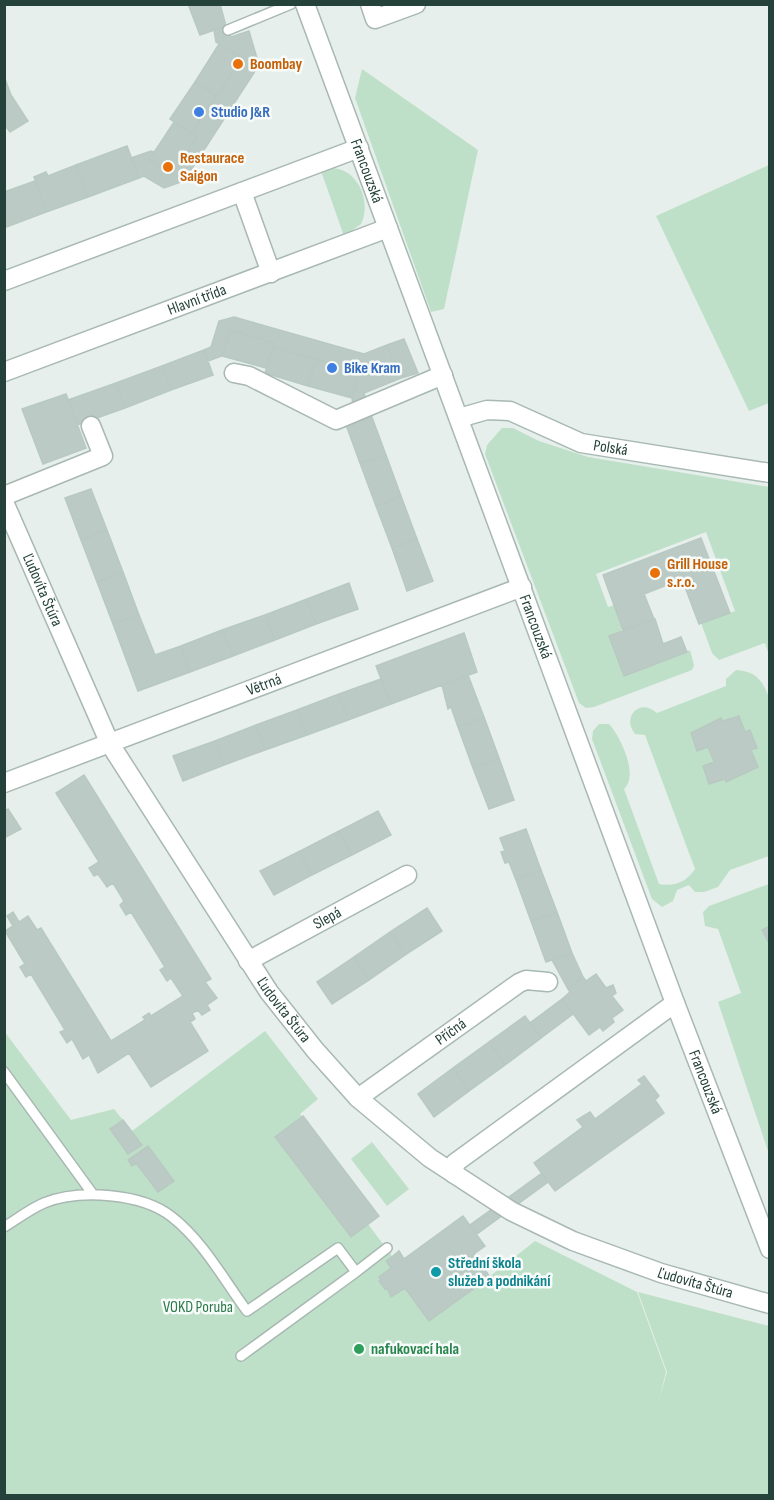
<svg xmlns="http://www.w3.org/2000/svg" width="774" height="1500" font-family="'Sofia Sans Condensed',sans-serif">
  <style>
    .green { fill: #bfe0c8 }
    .building { fill: #bbcac4; stroke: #b8c9c2; stroke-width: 1.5 }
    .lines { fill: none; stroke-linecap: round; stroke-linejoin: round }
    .lane-casing { stroke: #a8b8b2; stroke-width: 12 }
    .street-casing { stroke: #a8b8b2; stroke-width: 21 }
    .lane { stroke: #fff; stroke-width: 9 }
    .street { stroke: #fff; stroke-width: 18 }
    .food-dot { fill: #e8710a; stroke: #f7fbf9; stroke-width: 2 }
    .shop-dot { fill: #3f7fe0; stroke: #f7fbf9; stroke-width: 2 }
    .culture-dot { fill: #0f9aa8; stroke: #f7fbf9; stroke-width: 2 }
    .leisure-dot { fill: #2e9e5b; stroke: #f7fbf9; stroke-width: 2 }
    .labels { text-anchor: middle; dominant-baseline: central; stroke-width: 5; stroke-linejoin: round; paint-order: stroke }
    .food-label { font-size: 16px; font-weight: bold; fill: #c56008; stroke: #f7fbf9; text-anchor: start }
    .shop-label { font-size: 16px; font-weight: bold; fill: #366cbe; stroke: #f7fbf9; text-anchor: start }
    .street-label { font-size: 16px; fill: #24423a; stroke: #f7fbf9 }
    .culture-label { font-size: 16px; font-weight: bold; fill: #0d838f; stroke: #f7fbf9; text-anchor: start }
    .park-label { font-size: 16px; fill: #2d7a4b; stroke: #f7fbf9 }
    .leisure-label { font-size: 16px; font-weight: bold; fill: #27864d; stroke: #f7fbf9; text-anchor: start }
  </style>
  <rect width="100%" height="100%" fill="#e6efeb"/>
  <path class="green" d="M362 69 478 150 444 309 431 312 355 98Z
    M769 165V403L749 411 656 216Z
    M331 168C358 168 372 202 361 224L344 236 321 171Z
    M502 428H513L539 441 588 457 769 487V655L765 643 719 660 712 653 701 623 735 611 706 532 596 574 608 607 614 605 623 630 609 636 686 652 690 650 694 665 692 670 594 707 586 708 579 703 485 454 487 445Z
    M736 670C755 671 763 680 769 698V856L730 870 718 887 704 892H695L689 885 677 890 673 901 662 907 652 899 592 739 593 731 599 724H609C621 737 639 776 624 789L659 884C675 887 686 882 695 869L645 735 635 734C621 717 640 697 657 713L726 686V679Z
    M769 884V1154L718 1002 741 993 718 929 705 926 703 912 709 906Z
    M4 1031 71 1120 114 1109 132 1131 265 1031 318 1099 300 1114 378 1216 368 1224 392 1256 398 1252 403 1259 462 1216 484 1246 473 1255 489 1277 535 1241 637 1292 666 1372 659 1400 667 1372 638 1292 769 1326V1495H5Z
    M372 1142 409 1189 387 1206 351 1159Z"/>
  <path class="building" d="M188 4H220L226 26 200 35Z
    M226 26 231 37 249 31 259 65 184 181 164 188 144 176 139 178 131 158 151 151 154 152 149 160 172 175 197 137 191 133 243 58 216 42 214 30Z
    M219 44 243 58 217 96 195 82Z
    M4 76 11 95 28 121 10 132 4 124Z
    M195 82 217 96 191 133 170 119Z
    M174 122 197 137 172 175 149 160Z
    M127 146 139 178 88 197 76 165Z
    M76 165 88 197 46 212 34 177 46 172 48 176Z
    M35 181 46 212 4 228V192Z
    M234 317 364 354 387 345 401 378 364 393 370 412 353 405 352 398 359 372 273 347 274 343 230 330 222 356 208 361 204 350 211 347 219 321Z
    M230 330 274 343 266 368 222 356Z
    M404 339 418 373 401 378 387 345Z
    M273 347 316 359 308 386 265 373Z
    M204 350 213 375 171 390 162 366Z
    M316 359 359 372 352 398 308 386Z
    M162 366 171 390 125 408 116 383Z
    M116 383 125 408 77 425 68 400Z
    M66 394 86 448 43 464 22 409Z
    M370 412 386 455 360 463 345 422Z
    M386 455 401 496 376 506 360 463Z
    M91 489 107 530 81 540 65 498Z
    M401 496 417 539 392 548 376 506Z
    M107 530 123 572 97 582 81 540Z
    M701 538 730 613 699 624 682 579 644 594 654 619 623 630 603 575Z
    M417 539 433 581 407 591 392 548Z
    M123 572 139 615 113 624 97 582Z
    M349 583 358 609 316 624 307 599Z
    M307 599 316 624 275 640 265 615Z
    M139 615 155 655 181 646 190 672 138 691 113 624Z
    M265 615 275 640 233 656 222 630Z
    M655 619 663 644 681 637 687 652 624 676 609 636Z
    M222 630 233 656 190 672 181 646Z
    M464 633 477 672 391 704 376 666Z
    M468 675 484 717 458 727 451 707 448 709 442 685Z
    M381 679 391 704 348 720 339 694Z
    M339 694 348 720 307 735 297 710Z
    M297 710 307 735 265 750 256 725Z
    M739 716 745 732 750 730 757 748 751 750 758 767 726 782 725 779 709 784 703 766 714 762 708 747 697 751 691 733 721 718 723 721Z
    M484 717 499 758 473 768 458 727Z
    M256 725 265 750 224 765 215 741Z
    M215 741 224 765 183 781 173 756Z
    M499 758 514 800 489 809 473 768Z
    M84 775 211 979 205 982 217 998 207 1005 210 1010 202 1015 198 1010 192 1013 195 1019 190 1022 208 1051 151 1087 129 1053 98 1073 89 1055 83 1059 72 1039 67 1043 60 1032 65 1030 31 974 26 977 20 967 25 964 5 931 13 926 7 916 13 912 19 922 28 916 37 930 41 928 111 1041 145 1020 143 1017 149 1013 151 1016 183 996 171 978 167 981 160 970 165 967 131 912 126 915 120 905 124 901 113 883 107 887 98 874 94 876 89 868 99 862 56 793Z
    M8 809 21 829 4 838V811Z
    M378 811 391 835 352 855 339 831Z
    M526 829 541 870 516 880 509 862 505 863 501 852 505 851 500 838Z
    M339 831 352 855 312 875 300 851Z
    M300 851 312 875 274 895 260 871Z
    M541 870 557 912 531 921 516 880Z
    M427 908 442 931 405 955 390 932Z
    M557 912 572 953 546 962 531 921Z
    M770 926V945L762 930Z
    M390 932 405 955 369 980 354 957Z
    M572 953 583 977 568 989 552 960Z
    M354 957 369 980 332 1004 317 982Z
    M596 974 606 988 613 985 616 993 612 996 623 1010 612 1018 614 1022 603 1031 600 1027 589 1035 562 999 570 992 568 989 580 979 583 977 586 981Z
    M562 999 573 1014 541 1038 530 1023Z
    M525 1016 541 1038 505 1065 489 1042Z
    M489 1042 505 1065 469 1091 453 1068Z
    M453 1068 469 1091 434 1117 418 1094Z
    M644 1076 659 1096 655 1100 664 1113 555 1191 534 1163 583 1127 577 1120 590 1112 595 1119 642 1084 638 1080Z
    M303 1116 379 1216 351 1237 275 1137Z
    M123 1120 142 1145 128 1154 110 1129Z
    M148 1146 174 1181 158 1192 136 1163 132 1166 128 1160Z
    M542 1173 548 1182 477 1234 470 1225Z
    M463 1216 485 1246 474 1254 490 1277 429 1321 405 1288 391 1297 387 1288 385 1289 379 1281 381 1280 379 1277 391 1268 386 1261 393 1256 399 1251 404 1259Z"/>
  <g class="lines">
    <g class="lane-casing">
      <path id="lane" d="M228 30 291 4
        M4 1072 92 1193
        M4 1227C17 1219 30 1209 44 1203 79 1189 142 1193 172 1217 203 1241 224 1280 247 1311L338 1248 356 1272 387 1248
        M241 1356 356 1272"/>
    </g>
    <g class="street-casing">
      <g id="street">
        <path id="s1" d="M305 4 675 1003 770 1249"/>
        <path d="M370 4 375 19 416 4"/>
        <path d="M242 192 271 273"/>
        <path d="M4 281 359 148"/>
        <path id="s2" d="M4 372 388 228"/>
        <path d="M234 373 249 376 336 420 443 375"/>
        <path id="s3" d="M459 418 487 410 510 411 581 443 770 473"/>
        <path d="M4 496 103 456 91 426"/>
        <path id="s4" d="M4 502 110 744 269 992 315 1050 358 1098 430 1158 511 1211 573 1241 661 1273 770 1304"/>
        <path id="s5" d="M4 783 522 587"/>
        <path id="s6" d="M248 961 407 875"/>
        <path id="s7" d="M358 1098 519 983 526 980 548 982"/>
        <path d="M454 1174 455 1163 675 1003"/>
      </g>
    </g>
    <use href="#lane" class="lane"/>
    <use href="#street" class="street"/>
  </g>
  <g class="food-dot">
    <circle cx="238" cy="64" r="6"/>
    <circle cx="168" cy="167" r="6"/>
    <circle cx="655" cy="573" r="6"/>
  </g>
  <g class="shop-dot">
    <circle cx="199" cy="112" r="6"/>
    <circle cx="332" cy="368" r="6"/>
  </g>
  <circle class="culture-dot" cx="436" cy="1272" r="6"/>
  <circle class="leisure-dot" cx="359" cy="1349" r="6"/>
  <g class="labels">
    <g class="food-label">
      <text x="250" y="64">Boombay</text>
      <text x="180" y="158">Restaurace<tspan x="180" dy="18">Saigon</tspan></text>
      <text x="667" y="564">Grill House<tspan x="667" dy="18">s.r.o.</tspan></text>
    </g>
    <g class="shop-label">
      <text x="211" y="112">Studio J&amp;R</text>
      <text x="344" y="368">Bike Kram</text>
    </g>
    <g class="street-label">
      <text stroke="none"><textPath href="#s1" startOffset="178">Francouzská</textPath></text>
      <text stroke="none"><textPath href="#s2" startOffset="206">Hlavní třída</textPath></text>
      <text stroke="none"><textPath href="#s3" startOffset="160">Polská</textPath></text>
      <text stroke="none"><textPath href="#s4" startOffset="96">Ľudovíta Štúra</textPath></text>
      <text stroke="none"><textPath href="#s1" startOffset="664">Francouzská</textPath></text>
      <text stroke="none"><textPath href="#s5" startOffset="278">Větrná</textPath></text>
      <text stroke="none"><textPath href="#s6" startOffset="90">Slepá</textPath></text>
      <text stroke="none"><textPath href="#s4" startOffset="582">Ľudovíta Štúra</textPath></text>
      <text stroke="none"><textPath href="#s7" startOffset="114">Příčná</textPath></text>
      <text stroke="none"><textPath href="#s1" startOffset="1150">Francouzská</textPath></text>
      <text stroke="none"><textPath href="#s4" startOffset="1086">Ľudovíta Štúra</textPath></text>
    </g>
    <g class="culture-label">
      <text x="448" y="1263">Střední škola<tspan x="448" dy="18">služeb a podnikání</tspan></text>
    </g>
    <g class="park-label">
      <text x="198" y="1307">VOKD Poruba</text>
    </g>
    <g class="leisure-label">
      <text x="371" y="1349">nafukovací hala</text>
    </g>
  </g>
  <rect width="774" height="1500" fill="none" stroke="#24423a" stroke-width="12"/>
</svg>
